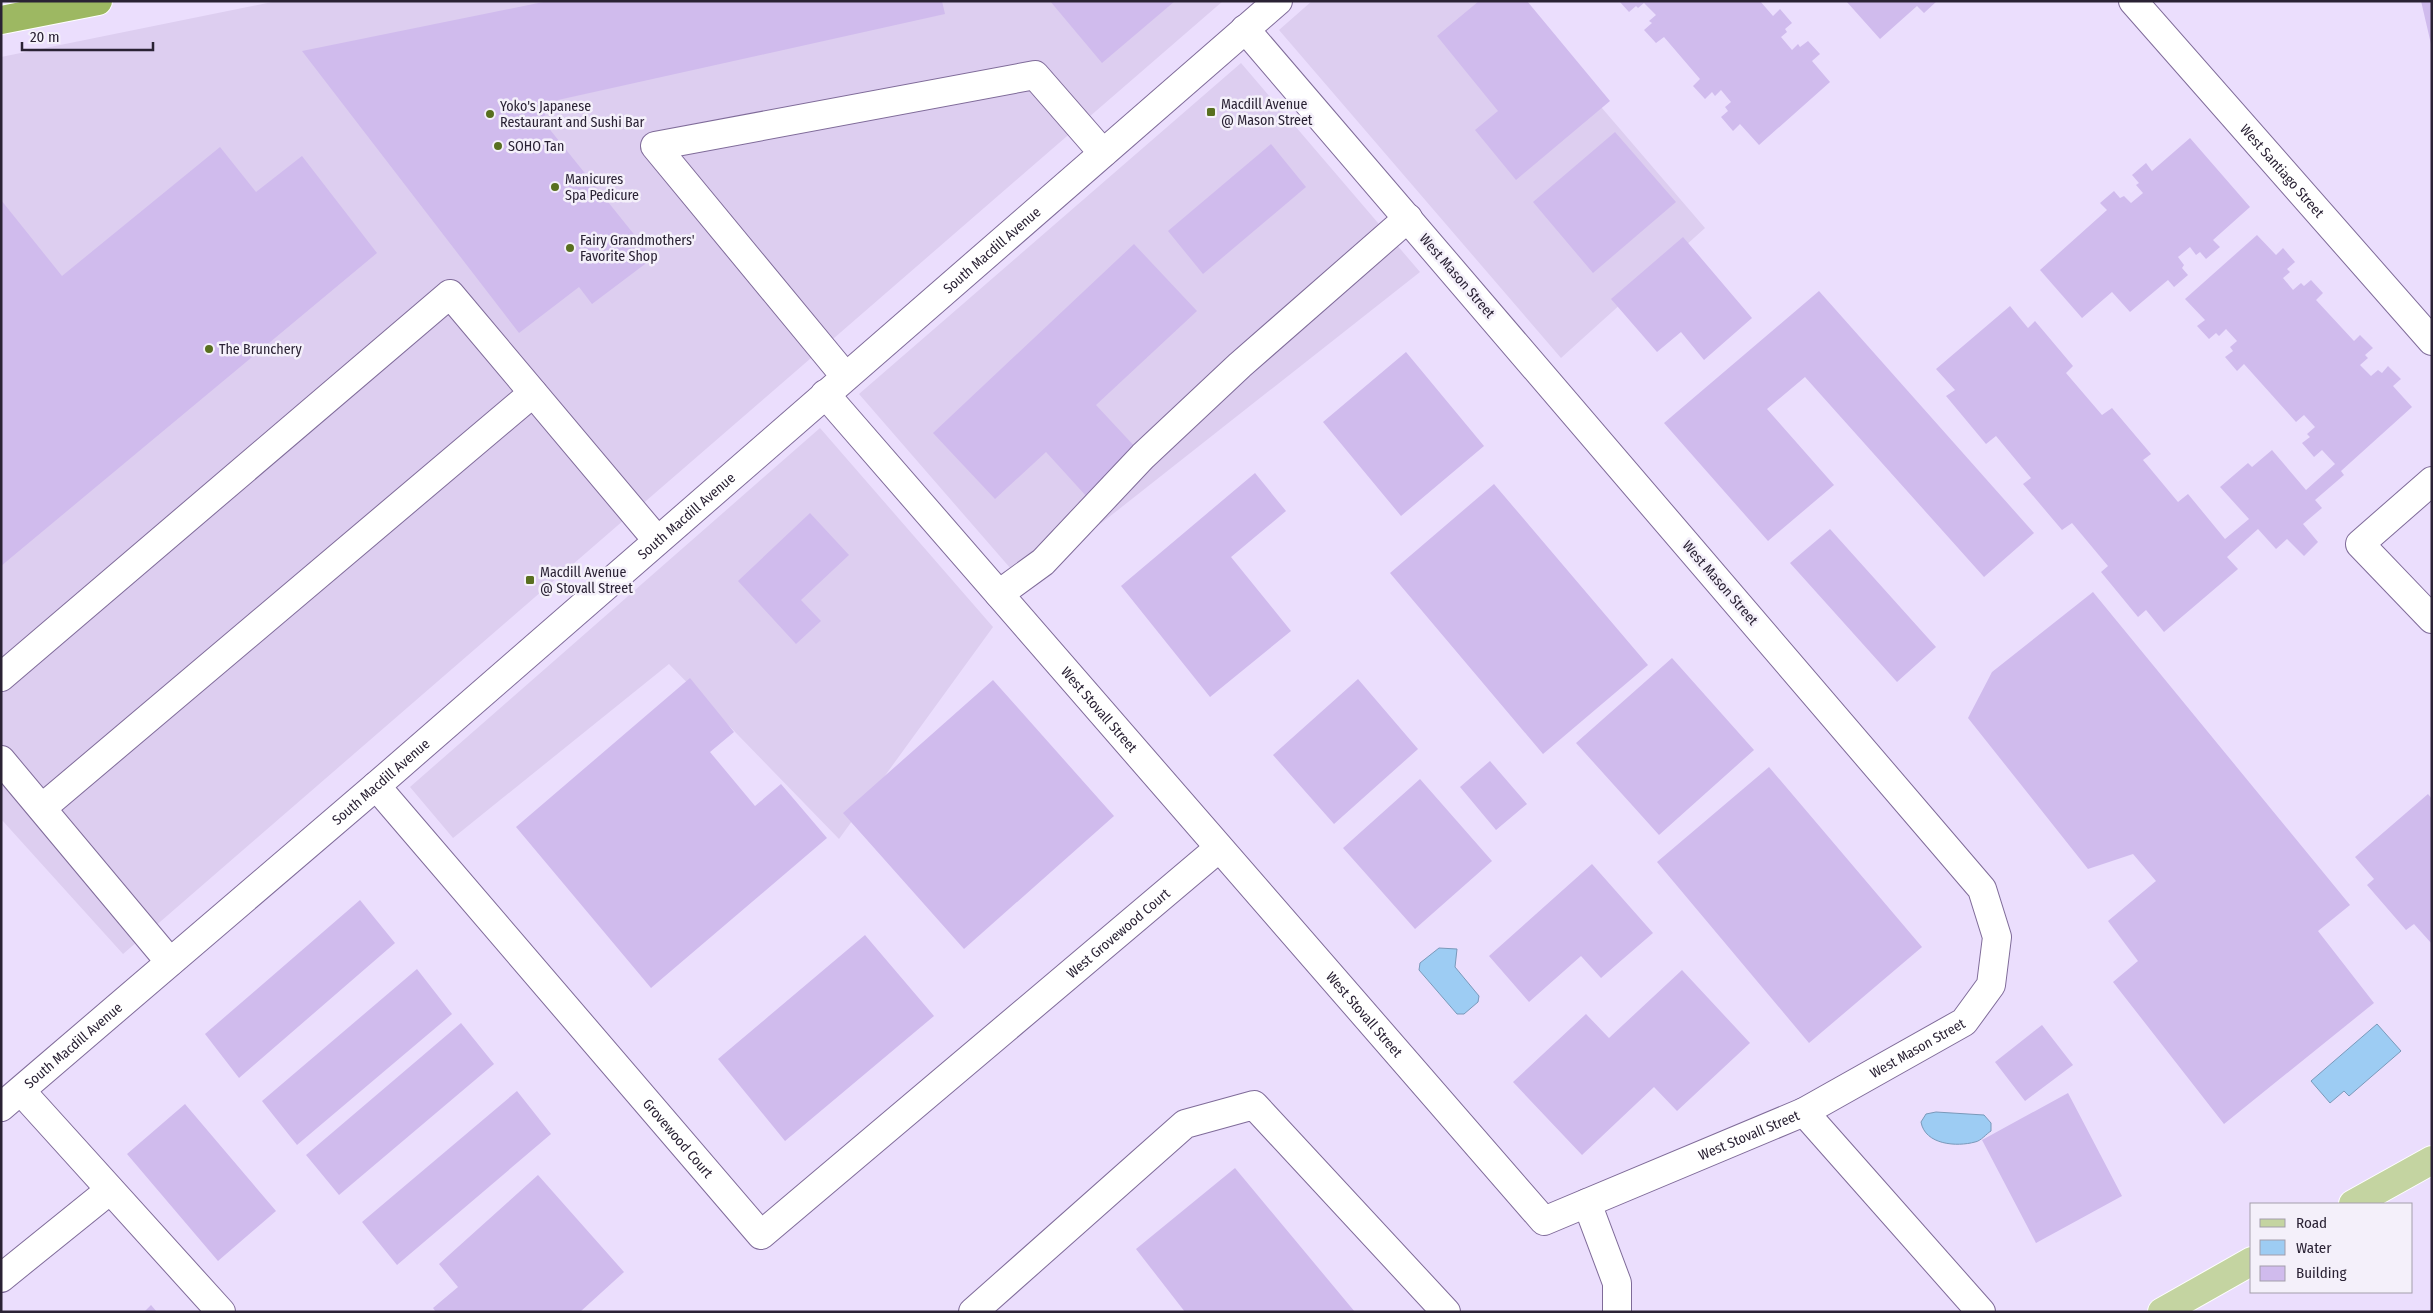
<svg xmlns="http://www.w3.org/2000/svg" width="2433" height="1313" font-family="'Fira Sans Condensed',sans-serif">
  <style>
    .built { fill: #ddcef0 }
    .water { fill: #9dccf3; stroke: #7a99ba }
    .building { fill: #d0bbed }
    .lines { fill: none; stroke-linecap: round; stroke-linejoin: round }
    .minor-casing { stroke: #7f6b99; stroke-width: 30 }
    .major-casing { stroke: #fff; stroke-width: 30 }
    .highway-casing { stroke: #fff; stroke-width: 30 }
    .minor { stroke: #fff; stroke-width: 28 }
    .major { stroke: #c4d4a1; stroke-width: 28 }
    .highway { stroke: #9db862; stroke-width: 28 }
    .poi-dot { fill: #586f1f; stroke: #f4f0fa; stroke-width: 2 }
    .labels { text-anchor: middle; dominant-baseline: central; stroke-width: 5; stroke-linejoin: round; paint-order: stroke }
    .poi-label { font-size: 14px; fill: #2a2234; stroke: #f4f0fa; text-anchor: start }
    .street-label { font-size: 14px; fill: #2a2234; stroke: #f4f0fa }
  </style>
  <rect width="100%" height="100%" fill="#ebdefd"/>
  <path class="built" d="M277 1H1223L123 954 1 819V57Z
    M1312 1H1510L1705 228 1561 358 1279 30Z
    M1241 63 1420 272 1024 584 859 394Z
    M820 428 993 627 839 839 669 664 453 838 410 787Z"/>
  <path class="water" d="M1439 948 1457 949 1455 967 1479 996 1478 1002 1464 1014H1457L1419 970 1420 963Z
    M2377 1024 2401 1051 2349 1096 2344 1091 2330 1103 2311 1081Z
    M1936 1112 1984 1115 1991 1123V1131C1986 1134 1981 1141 1975 1142 1957 1147 1925 1145 1921 1122L1926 1114Z"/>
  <path class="building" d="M548 1H942L945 14 549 102 543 121 653 258 592 304 579 287 519 333 302 51Z
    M1050 1H1175L1102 63Z
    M1479 1H1527L1610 101 1516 180 1475 130 1498 111 1437 36Z
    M1619 1H1760L1773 16 1780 9 1792 23 1785 29 1787 32 1781 37 1792 50 1798 44 1800 47 1808 41 1820 54 1812 61 1830 82 1759 145 1740 124 1733 131 1721 117 1728 111 1725 107 1731 102 1721 90 1715 96 1712 92 1705 99 1693 86 1700 79 1664 37 1656 43 1644 30 1652 23 1649 21 1656 15 1644 3 1638 8 1636 6 1629 12Z
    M1846 1H1937L1924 13 1917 6 1880 39Z
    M2421 1H2432V44H2431Z
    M1615 132 1676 202 1593 273 1533 202Z
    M2190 138 2250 207 2213 240 2220 247 2206 259 2200 252 2196 255 2190 247 2178 257 2184 265 2182 268 2188 275 2174 287 2168 280 2130 312 2112 292 2082 318 2040 270 2107 210 2100 203 2114 191 2120 198 2124 196 2131 203 2143 193 2136 185 2139 183 2132 175 2146 163 2152 171Z
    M1271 144 1306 187 1203 274 1168 231Z
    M220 147 256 192 302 156 377 253 1 566V200L62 276Z
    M2257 235 2276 255 2283 248 2295 262 2287 269 2290 272 2283 278 2293 290 2301 283 2304 286 2311 280 2323 293 2316 300 2354 341 2360 335 2373 348 2365 355 2368 358 2360 365 2371 376 2378 370 2382 373 2388 366 2401 379 2393 386 2412 407 2341 471 2344 475 2315 500 2322 508 2303 524 2318 542 2304 556 2287 539 2276 549 2258 529 2227 557 2238 569 2164 632 2146 610 2138 617 2101 572 2108 566 2072 523 2062 530 2023 484 2031 478 1996 436 1986 444 1946 396 1955 390 1936 369 2010 306 2028 328 2035 321 2073 366 2066 373 2102 415 2112 408 2151 454 2143 460 2178 502 2188 494 2225 539 2249 519 2220 487 2248 463 2252 467 2272 450 2306 490 2335 464 2322 450 2314 457 2302 443 2310 437 2307 434 2315 427 2304 415 2296 422 2244 364 2237 371 2225 357 2233 351 2230 347 2237 341 2226 329 2219 336 2216 333 2209 339 2197 326 2205 320 2185 299Z
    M1683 237 1752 318 1704 360 1681 332 1657 352 1611 299Z
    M1134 244 1197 311 1096 405 1138 450 1087 497 1046 452 995 499 933 433Z
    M1819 291 2034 533 1984 577 1805 377 1767 409 1834 485 1768 541 1664 423Z
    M1406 352 1484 446 1401 516 1323 422Z
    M1255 473 1286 511 1231 557 1291 631 1210 697 1121 586Z
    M1494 484 1648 665 1543 754 1390 573Z
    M810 513 849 555 801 600 821 621 796 644 738 581Z
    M1830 529 1936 647 1897 682 1790 563Z
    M2093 592 2350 905 2318 931 2374 1003 2224 1124 2113 982 2138 961 2108 921 2156 881 2133 854 2088 869 1968 718 1992 672Z
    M1672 658 1754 750 1659 835 1576 743Z
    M690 678 734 732 710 752 755 806 781 784 827 838 651 988 516 827Z
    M1358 679 1418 749 1334 824 1273 755Z
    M993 680 1114 816 964 949 843 813Z
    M1490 761 1527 804 1496 830 1460 787Z
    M1769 767 1922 947 1809 1043 1657 862Z
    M1420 779 1492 861 1415 929 1343 848Z
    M2428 794 2432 799V944L2414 924 2406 930 2367 885 2374 879 2355 857Z
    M1592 864 1653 933 1601 978 1581 956 1529 1002 1489 956Z
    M360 900 395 943 239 1078 205 1034Z
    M865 935 934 1016 785 1141 718 1059Z
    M417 969 452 1014 297 1145 262 1101Z
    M1682 970 1750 1043 1677 1111 1654 1087 1582 1155 1513 1082 1586 1014 1609 1038Z
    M461 1023 494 1064 339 1195 306 1155Z
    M2042 1025 2073 1065 2025 1101 1995 1062Z
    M517 1091 551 1134 397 1265 362 1222Z
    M2068 1093 2122 1196 2036 1243 1982 1140Z
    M185 1104 276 1211 218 1261 127 1154Z
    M1235 1168 1355 1312H1185L1136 1249Z
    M538 1175 624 1272 580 1312H436L433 1308 458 1287 439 1264Z
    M151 1305 157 1312H144Z"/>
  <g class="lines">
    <g class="minor-casing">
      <g id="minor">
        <path id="s1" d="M2133 1 2432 341"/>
        <path d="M845 376 655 146 1035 75 1103 153"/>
        <path id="s2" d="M825 394 1544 1221 1804 1112 1964 1022 1991 985 1997 937 1982 889 1245 29"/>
        <path d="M2432 481 2360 544 2432 619"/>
        <path d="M999 594 1043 562 1143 456 1240 365 1408 218"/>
        <path d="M1 677 450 294 657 540"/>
        <path d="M1 760 170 962"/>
        <path id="s3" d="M376 786 761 1235 1219 848"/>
        <path d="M42 808 533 393"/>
        <path d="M21 1091 221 1312"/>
        <path id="s4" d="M1 1107 376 786 1278 1"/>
        <path d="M1804 1112 1981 1312"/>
        <path d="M1587 1203 1617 1283V1312"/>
        <path d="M1 1278 110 1190"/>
        <path d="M973 1312 1185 1124 1254 1105 1446 1312"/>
      </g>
    </g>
    <g class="major-casing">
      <path id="major" d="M2353 1204 2432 1160
        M2162 1312 2252 1261"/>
    </g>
    <g class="highway-casing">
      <path id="highway" d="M1 20 98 1"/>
    </g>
    <use href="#minor" class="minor"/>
    <use href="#major" class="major"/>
    <use href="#highway" class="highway"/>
  </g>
  <g class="poi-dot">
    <rect x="1206" y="107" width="10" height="10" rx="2.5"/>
    <circle cx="490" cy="114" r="5"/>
    <circle cx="498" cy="146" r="5"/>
    <circle cx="555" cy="187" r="5"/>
    <circle cx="570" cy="248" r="5"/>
    <circle cx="209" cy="349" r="5"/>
    <rect x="525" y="575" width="10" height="10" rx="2.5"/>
  </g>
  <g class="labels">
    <g class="poi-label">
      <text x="1221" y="104">Macdill Avenue<tspan x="1221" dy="16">@ Mason Street</tspan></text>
      <text x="500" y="106">Yoko's Japanese<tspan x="500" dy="16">Restaurant and Sushi Bar</tspan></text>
      <text x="508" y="146">SOHO Tan</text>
      <text x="565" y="179">Manicures<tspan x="565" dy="16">Spa Pedicure</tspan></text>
      <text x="580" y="240">Fairy Grandmothers'<tspan x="580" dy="16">Favorite Shop</tspan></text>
      <text x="219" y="349">The Brunchery</text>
      <text x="540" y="572">Macdill Avenue<tspan x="540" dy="16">@ Stovall Street</tspan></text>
    </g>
    <g class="street-label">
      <text stroke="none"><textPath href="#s1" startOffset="226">West Santiago Street</textPath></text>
      <text stroke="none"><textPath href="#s4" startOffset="1310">South Macdill Avenue</textPath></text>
      <text transform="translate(1457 276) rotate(49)">West Mason Street</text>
      <text stroke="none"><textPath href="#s4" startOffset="905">South Macdill Avenue</textPath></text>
      <text transform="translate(1720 583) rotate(49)">West Mason Street</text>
      <text stroke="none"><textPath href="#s2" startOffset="418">West Stovall Street</textPath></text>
      <text stroke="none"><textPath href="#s4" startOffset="500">South Macdill Avenue</textPath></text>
      <text stroke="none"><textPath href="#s3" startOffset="1059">West Grovewood Court</textPath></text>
      <text stroke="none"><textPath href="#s2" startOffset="822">West Stovall Street</textPath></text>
      <text stroke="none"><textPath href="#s4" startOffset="95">South Macdill Avenue</textPath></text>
      <text stroke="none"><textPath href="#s2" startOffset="1508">West Mason Street</textPath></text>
      <text stroke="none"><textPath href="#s2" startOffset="1318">West Stovall Street</textPath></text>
      <text stroke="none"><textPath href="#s3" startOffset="464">Grovewood Court</textPath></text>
    </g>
  </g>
  <rect width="2433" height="1313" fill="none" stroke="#2a2234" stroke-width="5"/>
  <rect x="2250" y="1203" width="162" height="90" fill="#f4f0fa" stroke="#a39eab"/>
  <rect x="2260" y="1219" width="25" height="8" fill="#c4d4a1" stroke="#a39eab"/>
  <text x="2296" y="1228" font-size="15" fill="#2a2234">Road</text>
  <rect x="2260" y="1240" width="25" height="15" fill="#9dccf3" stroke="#a39eab"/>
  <text x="2296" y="1253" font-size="15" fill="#2a2234">Water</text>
  <rect x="2260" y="1266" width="25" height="15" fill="#d0bbed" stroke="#a39eab"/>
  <text x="2296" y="1278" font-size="15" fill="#2a2234">Building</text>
  <path d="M22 42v8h131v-8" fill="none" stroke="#2a2234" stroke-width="2.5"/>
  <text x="30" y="42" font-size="15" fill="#2a2234" stroke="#f4f0fa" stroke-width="4" paint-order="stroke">20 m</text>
</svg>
